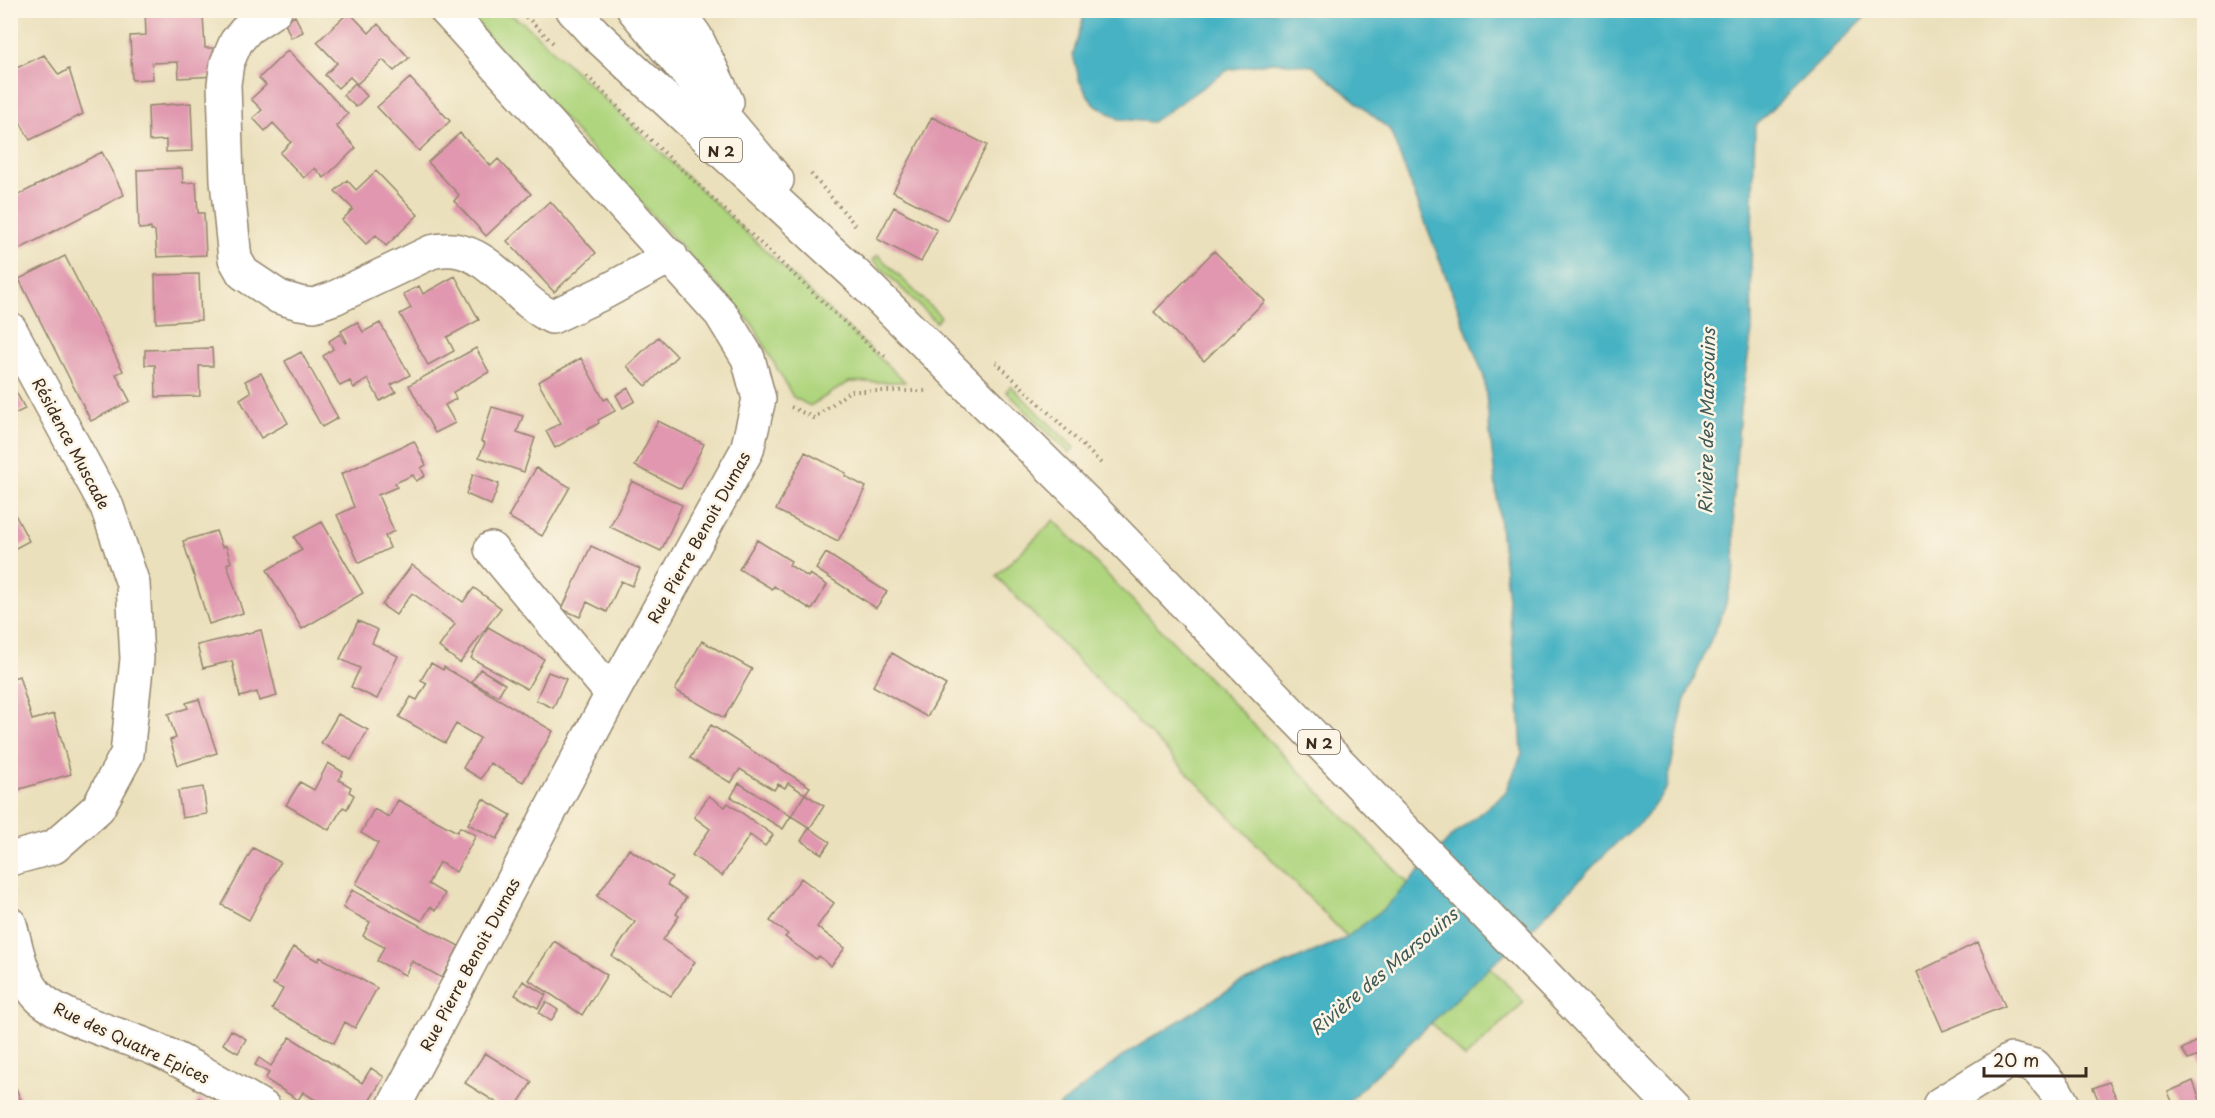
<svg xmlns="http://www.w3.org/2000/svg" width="2215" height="1118" font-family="'Playpen Sans',sans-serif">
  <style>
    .green { fill: #afd57e; stroke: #75804e; stroke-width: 1.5 }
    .water { fill: #46b2c3; stroke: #406e70; stroke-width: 1.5 }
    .building { fill: #e097af }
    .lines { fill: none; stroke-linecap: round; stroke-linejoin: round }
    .minor-casing { stroke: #93856d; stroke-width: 36 }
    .major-casing { stroke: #93856d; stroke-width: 36 }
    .path { stroke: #93856d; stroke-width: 4; stroke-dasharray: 1.5 4.5; stroke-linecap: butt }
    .minor { stroke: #fff; stroke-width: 33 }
    .major { stroke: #fff; stroke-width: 33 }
    .labels { text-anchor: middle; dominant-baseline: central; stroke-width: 5; stroke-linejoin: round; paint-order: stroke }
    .shield { fill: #fcf5e5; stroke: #75675a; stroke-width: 1.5 }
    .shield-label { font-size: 15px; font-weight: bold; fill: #3b2a1e }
    .street-label { font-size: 16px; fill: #3b2a1e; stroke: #fcf5e5 }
    .water-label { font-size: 18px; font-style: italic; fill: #3f5a58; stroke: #fcf5e5 }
  </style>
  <rect width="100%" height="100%" fill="#fcf5e5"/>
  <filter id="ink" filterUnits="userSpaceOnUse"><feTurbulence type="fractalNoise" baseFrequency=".0167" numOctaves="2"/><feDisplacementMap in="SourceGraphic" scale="12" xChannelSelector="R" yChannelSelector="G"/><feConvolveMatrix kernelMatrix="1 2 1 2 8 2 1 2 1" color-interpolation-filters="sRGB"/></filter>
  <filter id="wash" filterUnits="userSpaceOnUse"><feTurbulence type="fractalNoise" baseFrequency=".008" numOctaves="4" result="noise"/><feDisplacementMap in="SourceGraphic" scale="24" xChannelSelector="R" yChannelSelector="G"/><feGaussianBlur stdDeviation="1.35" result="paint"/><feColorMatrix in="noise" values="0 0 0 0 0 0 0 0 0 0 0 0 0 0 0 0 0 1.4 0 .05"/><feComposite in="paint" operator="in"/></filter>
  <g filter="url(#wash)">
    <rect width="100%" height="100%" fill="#ebe0bc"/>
    <path class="green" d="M465 11H505L525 24 905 382H849L810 406 793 397 753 325Z
      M878 255 941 317 936 322 873 260Z
      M1011 386 1074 448 1069 453 1006 391Z
      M1054 520 1524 1002 1465 1058 996 576Z"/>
    <path class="water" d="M1085 11H1871L1755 126 1751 268 1752 331 1740 409 1733 503 1735 568 1725 607 1684 702 1667 787 1645 818 1614 845 1541 919 1342 1107 1057 1108 1127 1053 1238 984 1344 939 1386 907 1451 837 1506 792 1522 753 1519 702 1484 377 1390 130 1313 66 1272 62 1228 70 1152 122 1119 119 1093 104 1080 82 1073 55Z"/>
    <g id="blocks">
      <path class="building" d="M145 10H190V16L203 15 205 48H215L216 76 179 78 178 62 152 63 153 79 132 80 130 36 146 35Z
        M349 12 369 33 378 24 409 58 394 71 383 60 357 84 350 77 338 88 325 75 337 63 317 42Z
        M295 16 303 32 291 38 284 21Z
        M288 50 348 114 336 126 356 148 324 178 315 168 304 178 280 153 291 142 273 123 265 131 253 118 262 110 251 99 266 85 259 78Z
        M44 55 59 75 69 69 83 114 30 140 10 104V71Z
        M410 78 450 121 419 151 377 107Z
        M355 83 367 96 356 107 343 95Z
        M191 103 193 151 166 152V140L149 141 148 106Z
        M932 117 987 145 947 220 893 192Z
        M460 133 491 166 498 159 531 194 486 236 454 201 459 195 428 162Z
        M102 152 124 195 10 254V199Z
        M182 168 183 183 196 182 198 213H204L206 255 157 257 155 231H151V228L139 229 137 170Z
        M376 171 418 215 386 246 376 235 366 244 342 220 353 209 335 191 347 180 356 190Z
        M550 201 596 253 554 292 507 241Z
        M894 207 937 230 921 262 877 239Z
        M1214 251 1265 301 1204 361 1154 312Z
        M65 256 123 371 116 374 130 401 91 421 19 279Z
        M199 274 201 320 156 323 155 275Z
        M455 276 479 320 447 337 454 351 428 365 400 314 411 308 403 294 419 286 423 294Z
        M357 322 363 332 380 323 410 375 391 385 396 392 380 401 368 379 354 388 350 381 340 386 323 356 333 349 329 341 340 334 345 343 347 342 341 331Z
        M658 337 677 356 646 386 627 366Z
        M212 348 213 366H199L200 396 156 397 155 365H145V350Z
        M476 348 489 372 453 392 456 399 445 405 455 423 435 433 409 385Z
        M301 352 338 418 322 427 285 361Z
        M581 358 604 400 608 398 615 411 598 420 599 423 555 448 546 431 561 423 538 382Z
        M261 373 288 423 261 438 240 399 251 392 245 381Z
        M10 380 25 409 10 416Z
        M628 388 635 401 623 408 616 395Z
        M492 407 523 416 517 432 535 438 524 472 479 457 485 443 481 441Z
        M658 421 704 444 681 489 635 466Z
        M414 441 426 465 421 468 425 476 416 481 413 475 395 483 397 487 378 495 394 531 385 536 390 548 359 563 337 515 354 507 341 474Z
        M805 452 846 473 845 476 866 487 838 541 776 510Z
        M536 468 570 487 542 536 508 517Z
        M473 474 499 484 491 505 466 494Z
        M632 481 682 505 661 551 610 527Z
        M10 505 29 541 10 551Z
        M322 522 363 593 302 629 267 570 302 550 294 537Z
        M216 531 222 547 226 546 231 562 227 564 243 613 209 624 183 541Z
        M757 540 791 561 789 565 808 577 810 574 827 585 812 610 774 586 772 589 739 569Z
        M591 546 640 569 632 586 621 581 607 612 587 602 580 617 562 609Z
        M826 553 887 592 876 608 816 569Z
        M412 565 463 602 474 588 501 608 460 663 439 647 455 624 412 593 396 615 382 605Z
        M358 621 378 630 372 643 398 656 377 699 351 687 360 668 340 659Z
        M488 627 544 659 527 689 471 658Z
        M261 630 277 696 259 701 257 692 240 697 232 661 203 668 197 645Z
        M702 641 752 669 724 718 675 690Z
        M892 653 946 685 927 717 873 686Z
        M431 663 443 670 444 667 553 731 523 782 490 763 481 779 463 768 480 738 456 724 445 743 399 717 411 697 417 700 427 683 421 680Z
        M480 669 505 684 498 696 472 682Z
        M548 672 566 679 553 708 536 700Z
        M19 676 32 720 54 714 71 774 10 792V679Z
        M199 699 217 753 178 765 170 740 176 738 168 714 188 708 186 703Z
        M338 714 368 730 351 760 321 743Z
        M711 725 810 787 805 794 824 806 810 828 791 816 805 794 788 783 785 788 778 784 774 790 740 769 731 783 690 758Z
        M328 763 343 772 339 780 351 787 349 792 354 795 347 809 343 807 329 830 286 805 300 782 314 790Z
        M739 783 791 816 783 829 731 797Z
        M203 787 207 814 182 818 178 791Z
        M709 796 725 807 728 803 773 835 765 846 750 835 722 876 692 855 710 829 694 817Z
        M483 799 511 815 497 839 468 824Z
        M398 800 457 832 460 827 476 835 456 872 439 862 428 884 445 894 436 910 430 907 422 921 356 884 378 843 361 833 374 809 389 817Z
        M809 828 830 842 822 854 801 841Z
        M253 848 280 862 249 920 222 905Z
        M629 849 672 877 667 885 686 898 676 914 679 916 663 940 695 962 671 996 612 956 635 922 597 896Z
        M801 878 834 903 817 927 845 948 831 966 819 956 816 959 785 937 788 934 770 921Z
        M352 890 459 946 442 978 412 961 405 975 377 961 384 947 363 936 370 922 343 908Z
        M554 941 607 975 582 1015 529 980Z
        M1978 942 2005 1006 1943 1031 1917 972Z
        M293 947 318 961 320 957 377 988 355 1028 345 1022 334 1043 272 1009 283 989 273 984Z
        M523 981 546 995 538 1008 515 995Z
        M546 1002 558 1010 551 1021 539 1013Z
        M231 1030 246 1039 238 1053 223 1044Z
        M290 1037 362 1083 371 1068 384 1077 365 1108H328L303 1092 298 1100 265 1079 269 1073 255 1065 259 1058 271 1066Z
        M2204 1037V1070L2198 1056 2188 1060 2182 1049Z
        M485 1053 532 1082 515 1108H505L465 1083Z
        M10 1074 21 1100 10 1105Z
        M2193 1081 2203 1108H2175L2168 1092Z
        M2109 1082 2121 1108H2102L2093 1088Z
        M199 1098 215 1108H193Z"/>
    </g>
  </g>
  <g filter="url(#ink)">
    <use href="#blocks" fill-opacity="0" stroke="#93856d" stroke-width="1.5"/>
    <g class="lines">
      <g class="minor-casing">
        <path id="minor" d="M275 10 248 28 236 42 227 63 224 84 227 181 235 259 243 273 279 297 299 303 314 305 334 298 431 252C485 237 510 298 552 317L605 292 671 256
          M10 329 107 507 133 584 137 659 127 754 98 808 54 847 10 859
          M491 549 612 694
          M10 924C17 949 21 981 41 999 67 1021 123 1035 155 1049 193 1066 228 1087 264 1108
          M1940 1104 2011 1060 2035 1066 2055 1090 2065 1108
          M393 1108 612 694 747 450 759 399 748 358 721 314 446 10"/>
      </g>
      <g class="major-casing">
        <path id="major" d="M573 10 594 33 855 274 1092 508 1674 1108
          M634 10 777 180
          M677 10 696 37 727 102"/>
      </g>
      <path class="path" d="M516 10 530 20 556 46
        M587 76 659 148 873 349 888 357
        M811 174 857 227
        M996 362 1103 465
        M791 407 814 418 850 391H925"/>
      <use href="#minor" class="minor"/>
      <use href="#major" class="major"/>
    </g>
  </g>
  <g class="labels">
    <g class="shield">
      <rect x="700" y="138" width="42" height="24" rx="4.5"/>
      <rect x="1298" y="730" width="42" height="24" rx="4.5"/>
    </g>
    <g class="shield-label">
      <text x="721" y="150">N 2</text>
      <text x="1319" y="742">N 2</text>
    </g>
    <g class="street-label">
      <text transform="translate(72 443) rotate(62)">Résidence Muscade</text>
      <text transform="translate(698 537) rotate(-61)">Rue Pierre Benoit Dumas</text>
      <text transform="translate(469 964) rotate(-62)">Rue Pierre Benoit Dumas</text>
      <text transform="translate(132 1042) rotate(25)">Rue des Quatre Epices</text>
    </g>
    <g class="water-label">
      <text transform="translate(1706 421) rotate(-89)">Rivière des Marsouins</text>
      <text transform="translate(1383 971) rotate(-40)">Rivière des Marsouins</text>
    </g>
  </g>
  <rect width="2215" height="1118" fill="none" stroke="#fcf5e5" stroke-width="36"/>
  <path d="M1984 1067v9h102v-9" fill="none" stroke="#3b2a1e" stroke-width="3"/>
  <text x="1993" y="1067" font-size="18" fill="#3b2a1e" stroke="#fcf5e5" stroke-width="4.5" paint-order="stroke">20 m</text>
</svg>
